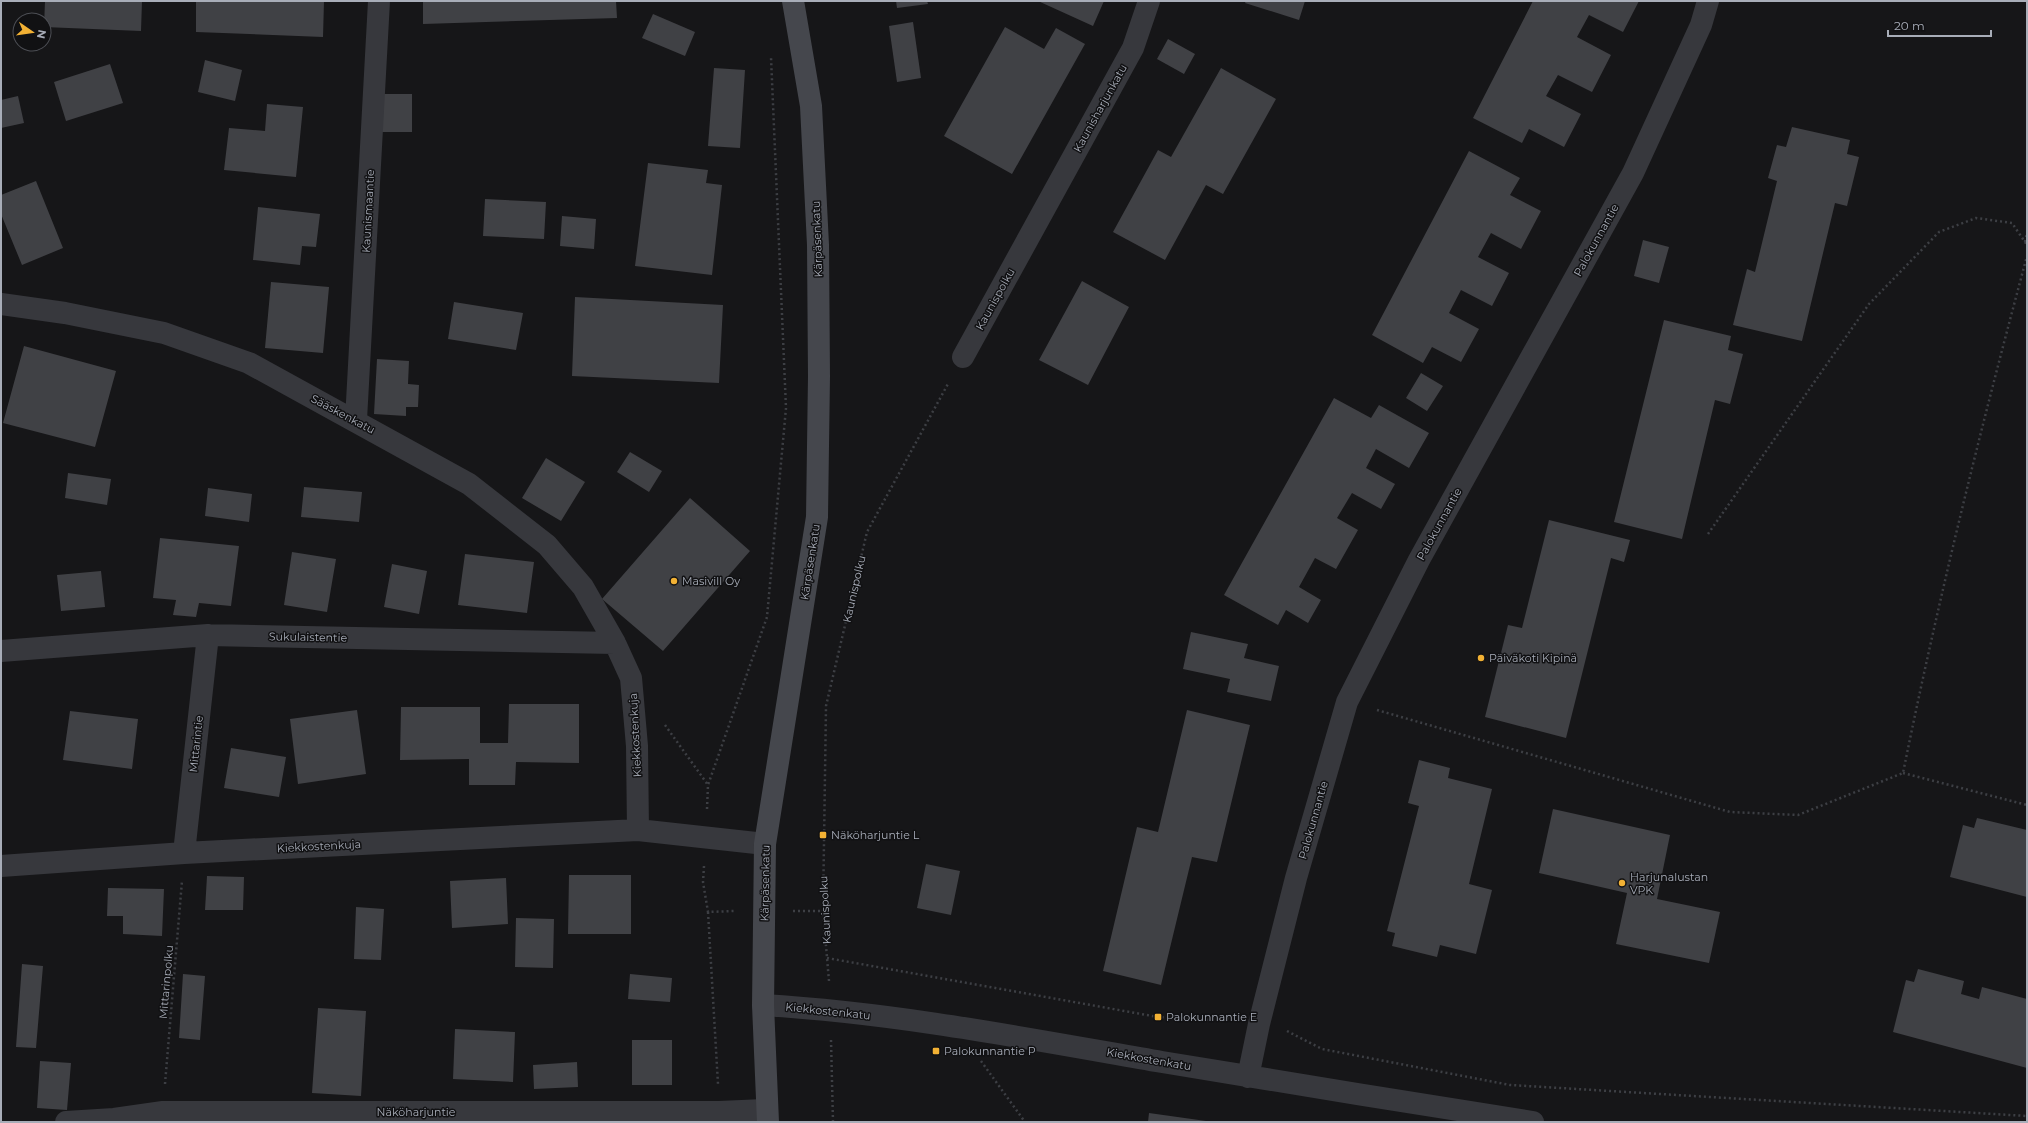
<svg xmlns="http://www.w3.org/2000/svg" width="2028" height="1123" font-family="Montserrat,sans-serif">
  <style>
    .building { fill: #404145 }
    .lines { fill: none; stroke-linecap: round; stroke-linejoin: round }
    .path { stroke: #3d3f44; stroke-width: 2.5; stroke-dasharray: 2 3; stroke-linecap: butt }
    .street { stroke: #37383d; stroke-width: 22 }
    .secondary { stroke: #45474d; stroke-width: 22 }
    .poi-dot { fill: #f2b134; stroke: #111113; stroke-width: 1.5 }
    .labels { text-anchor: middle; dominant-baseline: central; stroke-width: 3; stroke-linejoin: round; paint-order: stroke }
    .street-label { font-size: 11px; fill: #a8adb8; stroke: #111113 }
    .poi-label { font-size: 11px; fill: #a8adb8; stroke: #111113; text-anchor: start }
  </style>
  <rect width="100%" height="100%" fill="#161618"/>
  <path class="building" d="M45 1H142L141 31 44 27Z
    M196 1H324L323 37 196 32Z
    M423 1H616L617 18 423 24Z
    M896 1H927L928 4 897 8Z
    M1038 1H1104L1093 26Z
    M1246 1H1305L1299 20 1245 3Z
    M1533 1H1639L1623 32 1589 15 1577 37 1611 55 1592 92 1558 75 1546 96 1581 114 1564 147 1529 129 1522 143 1473 118Z
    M653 14 695 32 685 56 642 38Z
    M913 22 921 78 897 82 889 26Z
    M1005 27 1044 49 1056 28 1085 44 1012 174 944 136Z
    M1168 39 1195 54 1184 74 1157 59Z
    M205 60 242 70 235 101 198 92Z
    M110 64 123 103 66 121 54 82Z
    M714 68 745 70 740 148 708 146Z
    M1221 68 1276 99 1223 194 1206 185 1165 260 1113 232 1158 150 1171 157Z
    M379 94H412V132H379Z
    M18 96 24 123 1 128V100Z
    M267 104 303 107 296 177 224 170 229 128 265 131Z
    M1792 127 1850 140 1847 154 1859 157 1847 206 1835 203 1802 341 1733 325 1747 269 1755 272 1777 181 1768 178 1777 145 1786 147Z
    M1469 151 1520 178 1510 195 1541 211 1521 249 1491 233 1478 257 1509 273 1492 306 1461 290 1449 313 1479 329 1461 362 1432 347 1423 363 1372 335Z
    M648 163 708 170 706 183 722 185 712 275 635 266Z
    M36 181 63 248 22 265 1 214V195Z
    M485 199 546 202 544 239 483 236Z
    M258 207 320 214 316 247 302 246 300 265 253 260Z
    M562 216 596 219 594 249 560 246Z
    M1643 240 1669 247 1659 283 1634 276Z
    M1082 281 1129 307 1088 385 1039 360Z
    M271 282 329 287 323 353 265 348Z
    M575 297 723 305 719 383 572 376Z
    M454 302 523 313 516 350 448 339Z
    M1664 320 1731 336 1728 350 1743 354 1730 404 1715 400 1682 539 1614 522Z
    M24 346 116 371 95 447 3 423Z
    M377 359 409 361 408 384 419 385 418 407H406V416L374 414Z
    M1421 373 1443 386 1427 411 1406 398Z
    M1334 398 1371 418 1379 405 1429 433 1409 468 1376 449 1366 468 1395 484 1381 509 1352 493 1337 518 1358 530 1336 569 1315 558 1299 587 1321 600 1308 623 1286 610 1278 625 1224 595Z
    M630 452 662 471 649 492 617 472Z
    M546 458 585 482 561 521 522 498Z
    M68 473 111 479 107 505 65 498Z
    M304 487 362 492 359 522 301 517Z
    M208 488 252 494 249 522 205 516Z
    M690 498 750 551 663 651 602 599Z
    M1549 520 1630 540 1624 562 1611 558 1566 738 1485 717 1508 625 1522 628Z
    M160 538 239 546 231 606 199 603 196 617 173 615 176 600 153 598Z
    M292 552 336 559 327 612 284 605Z
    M465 554 534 562 527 613 458 605Z
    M392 564 427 571 419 614 384 607Z
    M101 571 105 607 61 611 57 575Z
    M1191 632 1248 644 1244 658 1279 666 1271 701 1227 692 1230 679 1183 669Z
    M509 704H579V763L516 762 515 785H469V759L400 760 401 707H480V743H508Z
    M357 710 366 774 298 784 290 719Z
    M1187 710 1250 725 1217 862 1192 857 1161 985 1103 971 1137 827 1158 832Z
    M70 711 138 719 132 769 63 760Z
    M231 748 286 757 279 797 224 788Z
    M1419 760 1450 768 1448 778 1492 789 1469 884 1492 890 1476 954 1440 945 1437 957 1392 946 1395 933 1387 931 1419 806 1408 803Z
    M1553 809 1670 835 1657 899 1720 912 1709 963 1616 944 1627 893 1539 873Z
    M1977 818 2027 830V897L1950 877 1963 825 1974 828Z
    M926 864 960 871 951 915 917 908Z
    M569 875H631V934H568Z
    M207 876 244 877 243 910H205Z
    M506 878 508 924 452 928 450 881Z
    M108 888 164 889 162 936 123 934V916H107Z
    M356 907 384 909 381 960 354 959Z
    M516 918 554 919 553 968 515 967Z
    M22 964 43 966 36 1048 16 1047Z
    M1918 969 1964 981 1961 994 1979 999 1982 987 2027 999V1068L1893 1032 1906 980 1914 982Z
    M183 974 205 976 200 1040 179 1038Z
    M630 974 672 978 670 1002 628 999Z
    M318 1008 366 1011 361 1096 312 1093Z
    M455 1029 515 1032 513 1082 453 1079Z
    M632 1040H672V1085H632Z
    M40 1061 71 1063 67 1110 37 1108Z
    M577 1062 578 1087 534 1089 533 1065Z
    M1149 1113 1206 1121V1122H1148Z"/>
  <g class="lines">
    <path class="path" d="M2025 242 2027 233
      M1708 534 1869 304 1939 232 1976 218 2012 223 2027 245
      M1377 710 1730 812 1798 815 1903 773C1938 600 1981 427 2027 256
      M665 725 708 785
      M1903 773 2027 805
      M707 809 708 785 767 617 786 408 771 57
      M704 866 703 882 708 912 734 911
      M793 911H823
      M708 912 718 1084
      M827 958 1158 1017 1204 1020 1231 1018
      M829 981 823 911 826 706 867 532 949 382
      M1287 1031 1322 1049 1510 1085 2027 1116
      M831 1040 833 1122
      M981 1061 1025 1122
      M165 1084 182 881"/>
    <path class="street" d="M1 304 65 313 164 333 249 363 469 484 547 545 583 587 615 643 631 678 637 746 638 830 765 844
      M963 357 1133 48 1149 1
      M356 420 379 1
      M1 651 208 635 615 643
      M184 853 208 635
      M1 866 184 853 638 830
      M763 1005C897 1013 1030 1039 1162 1062 1286 1083 1409 1102 1533 1122
      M1248 1077 1259 1024 1296 878 1347 702 1419 560 1633 173 1701 25 1708 1
      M66 1122 114 1119 163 1112H719L767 1110"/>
    <path class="secondary" d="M768 1122 763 1005 765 844 817 517 819 376 818 245 811 106 793 1"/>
  </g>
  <g class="poi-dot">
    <circle cx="674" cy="581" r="4"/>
    <circle cx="1481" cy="658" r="4"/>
    <rect x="819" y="831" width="8" height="8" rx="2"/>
    <circle cx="1622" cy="883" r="4"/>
    <rect x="1154" y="1013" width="8" height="8" rx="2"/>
    <rect x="932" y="1047" width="8" height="8" rx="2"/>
  </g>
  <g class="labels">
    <g class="street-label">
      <text transform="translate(1100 108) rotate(-61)">Kaunisharjunkatu</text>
      <text transform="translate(368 211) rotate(-87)">Kaunismaantie</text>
      <text transform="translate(817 239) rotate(-92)">Kärpäsenkatu</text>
      <text transform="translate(1596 240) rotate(-61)">Palokunnantie</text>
      <text transform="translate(995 299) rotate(-61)">Kaunispolku</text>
      <text transform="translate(343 414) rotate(28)">Sääskenkatu</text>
      <text transform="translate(1439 524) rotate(-61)">Palokunnantie</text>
      <text transform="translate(810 562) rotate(-81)">Kärpäsenkatu</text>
      <text transform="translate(854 589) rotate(-77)">Kaunispolku</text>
      <text transform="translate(308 637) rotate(1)">Sukulaistentie</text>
      <text transform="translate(635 735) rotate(-93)">Kiekkostenkuja</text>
      <text transform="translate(196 744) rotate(-84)">Mittarintie</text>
      <text transform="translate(1313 820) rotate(-74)">Palokunnantie</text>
      <text transform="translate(319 846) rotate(-3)">Kiekkostenkuja</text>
      <text transform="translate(765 883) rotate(-89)">Kärpäsenkatu</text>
      <text transform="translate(825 910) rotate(-93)">Kaunispolku</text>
      <text transform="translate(166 982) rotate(-85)">Mittarinpolku</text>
      <text transform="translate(828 1011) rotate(6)">Kiekkostenkatu</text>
      <text transform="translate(1149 1059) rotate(10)">Kiekkostenkatu</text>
      <text x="416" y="1112">Näköharjuntie</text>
    </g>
    <g class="poi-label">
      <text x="682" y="581">Masivill Oy</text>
      <text x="1489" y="658">Päiväkoti Kipinä</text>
      <text x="831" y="835">Näköharjuntie L</text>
      <text x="1630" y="877">Harjunalustan<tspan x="1630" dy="13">VPK</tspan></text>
      <text x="1166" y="1017">Palokunnantie E</text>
      <text x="944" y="1051">Palokunnantie P</text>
    </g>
  </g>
  <rect width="2028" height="1123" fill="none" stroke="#a8adb8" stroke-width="4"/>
  <g transform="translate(32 32) rotate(103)"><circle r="19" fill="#111113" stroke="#4d4f55"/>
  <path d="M0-3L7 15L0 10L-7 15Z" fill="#f2b134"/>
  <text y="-6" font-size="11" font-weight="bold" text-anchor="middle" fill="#a8adb8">N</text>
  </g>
  <path d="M1888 30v6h103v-6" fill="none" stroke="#a8adb8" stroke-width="2"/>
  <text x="1894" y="30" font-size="12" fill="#a8adb8" stroke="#111113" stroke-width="3" paint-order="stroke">20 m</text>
</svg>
